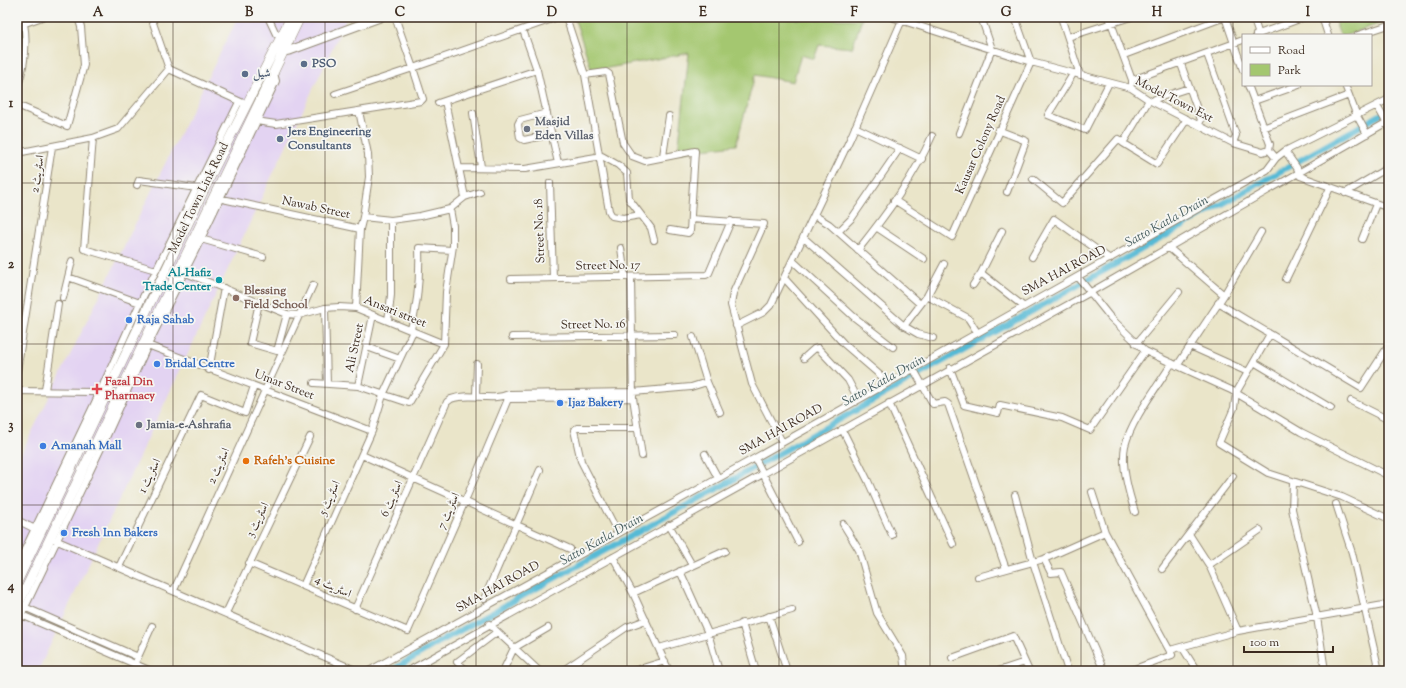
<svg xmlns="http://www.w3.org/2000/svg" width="1406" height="688" font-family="'Sorts Mill Goudy',Amiri,serif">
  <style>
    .built { fill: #e3d3f2 }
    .green { fill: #a4c770; stroke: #707847 }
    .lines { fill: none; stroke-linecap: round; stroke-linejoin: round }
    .canal { stroke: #57bad5; stroke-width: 6 }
    .minor-casing { stroke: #928874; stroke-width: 8 }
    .tertiary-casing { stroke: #928874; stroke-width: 10 }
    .secondary-casing { stroke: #928874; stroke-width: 10 }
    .minor { stroke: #fff; stroke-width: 6 }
    .tertiary { stroke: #fff; stroke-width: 8 }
    .secondary { stroke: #fff; stroke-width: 9 }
    .grid { fill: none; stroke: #3b2a1e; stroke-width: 1; stroke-opacity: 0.55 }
    .service-dot { fill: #5c6f8a; stroke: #f6f6f2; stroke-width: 1.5 }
    .worship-dot { fill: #6b7280; stroke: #f6f6f2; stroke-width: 1.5 }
    .culture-dot { fill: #0f9aa8; stroke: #f6f6f2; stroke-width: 1.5 }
    .education-dot { fill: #8d6e63; stroke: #f6f6f2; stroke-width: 1.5 }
    .shop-dot { fill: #3f7fe0; stroke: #f6f6f2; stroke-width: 1.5 }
    .health-dot { fill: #e0444e; stroke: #f6f6f2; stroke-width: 1.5 }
    .food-dot { fill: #e8710a; stroke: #f6f6f2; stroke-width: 1.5 }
    .labels { text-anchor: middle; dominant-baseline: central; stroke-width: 3.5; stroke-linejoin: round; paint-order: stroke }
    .service-label { font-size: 12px; font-weight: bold; fill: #4e5e75; stroke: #f6f6f2; text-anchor: start }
    .street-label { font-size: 12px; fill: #3b2a1e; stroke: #f6f6f2 }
    .worship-label { font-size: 12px; font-weight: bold; fill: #5b616d; stroke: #f6f6f2; text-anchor: start }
    .culture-label { font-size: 12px; font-weight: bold; fill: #0d838f; stroke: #f6f6f2; text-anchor: end }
    .education-label { font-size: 12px; font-weight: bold; fill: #785e54; stroke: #f6f6f2; text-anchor: start }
    .shop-label { font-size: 12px; font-weight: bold; fill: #366cbe; stroke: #f6f6f2; text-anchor: start }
    .health-label { font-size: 12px; font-weight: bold; fill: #be3a42; stroke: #f6f6f2; text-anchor: start }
    .food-label { font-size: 12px; font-weight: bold; fill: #c56008; stroke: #f6f6f2; text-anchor: start }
    .water-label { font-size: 13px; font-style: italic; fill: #455c5e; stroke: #f6f6f2 }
    .neatline { fill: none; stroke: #3b2a1e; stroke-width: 1.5 }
    .grid-label { font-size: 13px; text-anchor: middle; font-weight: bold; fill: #3b2a1e }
  </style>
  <rect width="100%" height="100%" fill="#f6f6f2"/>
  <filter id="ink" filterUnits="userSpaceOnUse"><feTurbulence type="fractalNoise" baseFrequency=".025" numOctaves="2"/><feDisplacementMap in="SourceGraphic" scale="8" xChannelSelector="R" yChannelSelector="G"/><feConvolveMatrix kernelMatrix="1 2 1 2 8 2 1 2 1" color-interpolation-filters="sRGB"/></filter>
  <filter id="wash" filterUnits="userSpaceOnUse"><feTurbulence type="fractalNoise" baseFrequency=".012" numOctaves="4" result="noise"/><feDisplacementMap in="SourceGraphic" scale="16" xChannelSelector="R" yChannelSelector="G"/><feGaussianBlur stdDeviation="0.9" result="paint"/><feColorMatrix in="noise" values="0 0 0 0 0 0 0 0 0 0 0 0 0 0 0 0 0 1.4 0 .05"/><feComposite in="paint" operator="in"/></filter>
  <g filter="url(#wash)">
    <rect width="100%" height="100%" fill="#eae5c9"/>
    <path class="built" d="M238 17H347L38 671H17V462Z"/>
    <path class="green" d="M574 17H787V19H862L852 48 819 45 814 59 801 55 793 82 755 75 736 145 678 152 689 53 592 71Z
      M1333 17H1389V20L1347 35H1340Z
      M24 23 26 35 17 89V26Z"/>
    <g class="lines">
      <path class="canal" d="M391 671 439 642 718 488 1389 110"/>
    </g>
  </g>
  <g filter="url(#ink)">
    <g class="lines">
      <g class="minor-casing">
        <path id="minor" d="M151 17 169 69 243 103
          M268 17 276 34 284 39
          M395 17 413 68 558 17
          M566 17 585 75 609 211 612 216 623 218 641 215
          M891 17 1031 62 1131 88 1149 100 1233 143 1263 152 1269 150
          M1061 17 1080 75
          M1109 17 1132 80V83
          M1225 17 1243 70
          M1253 17 1259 35
          M1322 17 1328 35
          M17 26 42 17
          M523 30 537 70 558 163
          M1256 35 1305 17
          M1358 35 1389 25
          M1068 37 1131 17
          M1207 54 1236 135 1233 143
          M1124 55 1225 17
          M1181 64 1201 120 1199 124
          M1073 74 1048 115 1085 130 1109 83
          M585 75 606 72 609 74 623 143 632 156 645 161 695 151 690 231 688 233 670 230
          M1132 80 1243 40
          M1248 85 1270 144 1269 150 1276 158
          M1345 85 1357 116 1367 134
          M17 89C24 68 28 46 24 23
          M445 101 465 197
          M1254 101 1299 85
          M1153 102 1155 99 1189 88
          M438 103 537 70
          M17 105 67 126 84 65 81 27 78 17
          M1377 106 1389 127
          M359 111 368 154 369 177 363 217
          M473 113 481 167
          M547 113 520 120 518 124 520 138 524 140 552 134
          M256 121 276 124 421 101 423 99 413 68 335 94
          M855 127 922 159
          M1263 128 1349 95
          M998 130 1026 141 1007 192
          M959 133 992 49 981 17
          M93 138 84 249 156 270
          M1123 143 1157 164 1187 119
          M1285 151 1297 168 1300 176 1389 208
          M17 153 93 138 118 129 169 69
          M663 156 669 116
          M459 168 525 169 602 156 618 165 627 173 629 199 651 228 654 240
          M1033 179 1062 203 1118 139 1123 143 1149 100
          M550 183 553 278
          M137 185 139 180 197 188
          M1345 193 1389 167
          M218 198 360 229 356 308
          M894 200 952 237 1031 62 1015 17
          M814 215 829 224 920 304
          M691 219 764 224 733 293 731 305 752 384 782 442
          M876 227 924 259
          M360 229 363 217 391 220 420 216 450 209 465 197 480 192
          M838 232 852 218 900 148
          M804 238 904 326 918 334 933 338
          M201 239 263 257
          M1362 239 1376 204
          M1168 247 1224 295
          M621 248 625 277
          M858 250C886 215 914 177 932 136
          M1032 257 1054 219 1110 259
          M793 261 854 317 893 347
          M181 271 287 314 299 315 325 308 339 307 356 308 444 344
          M981 273 1023 306
          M68 277 140 303
          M631 277 633 398 642 456
          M1078 277 1110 317 1145 351 1231 390 1301 432 1389 476
          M511 279 706 275 709 273 731 221
          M785 279 844 344 888 382
          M1286 279 1330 188
          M973 285 981 273 1002 231
          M927 296 968 318 977 332
          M63 298 72 261
          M259 303 250 343 277 351 287 314
          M1218 303 1361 388 1389 345
          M325 308 327 384
          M388 321 391 295V220
          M736 326 764 312 771 305 850 139 902 20
          M904 326 927 296 944 264
          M411 329C418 303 420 275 419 248L452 250
          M1270 334 1236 393 1234 408 1219 443 1268 473 1342 497 1389 519
          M512 337 675 335
          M693 337 707 382 720 412
          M145 344 372 431
          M1136 344 1179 292
          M1190 346 1248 372
          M367 347 400 359
          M804 358 814 349 818 348 848 380 858 399
          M1254 362 1331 408
          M1177 366 1224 295 1261 232
          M913 368 933 404 945 402 948 404 1006 569
          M950 368 964 405 998 413 1000 405 1062 418 1090 430 1145 351
          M209 370 224 288
          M17 371 52 147
          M314 383 358 386 409 403 444 344 446 292 453 246V226L450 209
          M358 386 373 315
          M45 390 58 304
          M17 391 93 392 116 401
          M476 396 477 364
          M506 397 508 399 633 398
          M1351 401 1389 420
          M889 403 953 544
          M842 429 868 481 892 535
          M705 454 718 478
          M362 455 570 549
          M755 458 798 542
          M1293 483 1292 509 1317 617 1325 671
          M1092 492 1105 532 1172 655 1129 671
          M1015 495 1033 562 1068 671
          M1336 504 1352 553 1379 671
          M1135 512C1129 494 1121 465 1125 446 1131 420 1158 386 1172 363
          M17 520 37 530
          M843 524 859 550 877 613 903 656 905 671
          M669 525 692 565
          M618 533 581 461 574 430 577 428H638
          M1189 534 1209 565 1238 631
          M53 539 355 670
          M613 557 633 593 669 671
          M1044 559 1051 573 1061 572 1104 671
          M249 563 408 631 465 501 508 399
          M1209 565 1260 530
          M17 566 99 394 140 303 239 102
          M119 567 201 395 245 413 254 386
          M1162 569 1233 476
          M680 571 708 633 719 671
          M978 577 1044 559 1105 532
          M303 586 372 431 383 395 413 331
          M174 590 313 285
          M633 593 725 551
          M484 599 540 470
          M22 606 138 657
          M355 609 447 402 451 399C469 392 491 402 509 394L633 392 691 387 707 382
          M17 613 151 671
          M226 613 310 437
          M769 616 787 671
          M742 623 756 671
          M17 624 104 442 148 345 201 239 276 81 274 73
          M489 624 539 671
          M1182 647 1197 671
          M659 648 792 610
          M1170 650 1238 631 1389 604
          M952 658 1013 636 1029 671
          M137 659 152 626
          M369 671 755 458 1267 170 1276 158 1285 151 1389 99
          M408 671 1089 293 1389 121
          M467 671 457 662 497 632
          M503 671 514 648 548 628
          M562 671 627 627 646 620
          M633 671 665 661
          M998 671 1025 662"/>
      </g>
      <g class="tertiary-casing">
        <path id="tertiary" d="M278 48 286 51 291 50 381 17"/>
      </g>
      <g class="secondary-casing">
        <path id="secondary" d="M17 582 214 169 291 17
          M17 607 300 17"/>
      </g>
      <use href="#minor" class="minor"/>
      <use href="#tertiary" class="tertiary"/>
      <use href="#secondary" class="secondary"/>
    </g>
  </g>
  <path class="grid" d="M173 17V671M325 17V671M476 17V671M627 17V671M779 17V671M930 17V671M1081 17V671M1233 17V671M17 183H1389M17 344H1389M17 505H1389"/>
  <g class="service-dot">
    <circle cx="304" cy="64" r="4"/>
    <circle cx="245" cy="74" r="4"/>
    <circle cx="280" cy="139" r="4"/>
  </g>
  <g class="worship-dot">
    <circle cx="527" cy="129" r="4"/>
    <circle cx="139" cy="425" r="4"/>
  </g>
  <circle class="culture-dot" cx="219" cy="280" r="4"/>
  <circle class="education-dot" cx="236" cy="298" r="4"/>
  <g class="shop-dot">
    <circle cx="129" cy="320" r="4"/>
    <circle cx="157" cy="364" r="4"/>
    <circle cx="560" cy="403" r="4"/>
    <circle cx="43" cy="446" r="4"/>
    <circle cx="64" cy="533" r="4"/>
  </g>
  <path class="health-dot" d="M95 383h4v4h4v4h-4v4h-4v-4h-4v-4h4z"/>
  <circle class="food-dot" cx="246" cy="461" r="4"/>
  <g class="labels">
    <g class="service-label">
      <text x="312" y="64">PSO</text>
      <text x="253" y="74">شیل</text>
      <text x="288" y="132">Jers Engineering<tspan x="288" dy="14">Consultants</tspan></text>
    </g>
    <g class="street-label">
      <text transform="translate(1174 100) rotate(27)">Model Town Ext</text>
      <text transform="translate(981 145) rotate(-66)">Kausar Colony Road</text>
      <text transform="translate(38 174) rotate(-81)">اسٹریٹ 2</text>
      <text transform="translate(199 198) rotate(-64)">Model Town Link Road</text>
      <text transform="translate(316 208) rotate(12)">Nawab Street</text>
      <text transform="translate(540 231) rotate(-92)">Street No. 18</text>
      <text transform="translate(608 266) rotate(-1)">Street No. 17</text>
      <text transform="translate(1064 271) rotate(-28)">SMA HAI ROAD</text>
      <text transform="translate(395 312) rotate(22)">Ansari street</text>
      <text transform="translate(593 325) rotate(-1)">Street No. 16</text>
      <text transform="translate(355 348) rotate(-78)">Ali Street</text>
      <text transform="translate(284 385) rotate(21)">Umar Street</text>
      <text transform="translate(781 430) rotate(-29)">SMA HAI ROAD</text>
      <text transform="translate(219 466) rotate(-66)">اسٹریٹ 2</text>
      <text transform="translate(150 476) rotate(-64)">اسٹریٹ 1</text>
      <text transform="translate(330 498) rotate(-66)">اسٹریٹ 5</text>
      <text transform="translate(392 499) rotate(-66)">اسٹریٹ 6</text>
      <text transform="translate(449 511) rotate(-66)">اسٹریٹ 7</text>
      <text transform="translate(258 520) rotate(-64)">اسٹریٹ 3</text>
      <text transform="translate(333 587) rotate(25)">اسٹریٹ 4</text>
      <text transform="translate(498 587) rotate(-29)">SMA HAI ROAD</text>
    </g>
    <g class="worship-label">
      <text x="535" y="122">Masjid<tspan x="535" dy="14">Eden Villas</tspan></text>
      <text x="147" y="425">Jamia-e-Ashrafia</text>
    </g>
    <g class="culture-label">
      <text x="211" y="273">Al-Hafiz<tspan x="211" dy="14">Trade Center</tspan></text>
    </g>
    <g class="education-label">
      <text x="244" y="291">Blessing<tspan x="244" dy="14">Field School</tspan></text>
    </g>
    <g class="shop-label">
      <text x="137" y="320">Raja Sahab</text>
      <text x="165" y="364">Bridal Centre</text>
      <text x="568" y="403">Ijaz Bakery</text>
      <text x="51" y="446">Amanah Mall</text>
      <text x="72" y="533">Fresh Inn Bakers</text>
    </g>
    <g class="health-label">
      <text x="105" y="382">Fazal Din<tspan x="105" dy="14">Pharmacy</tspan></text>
    </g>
    <g class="food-label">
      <text x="254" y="461">Rafeh's Cuisine</text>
    </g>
    <g class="water-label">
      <text transform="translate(1167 222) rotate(-29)">Satto Katla Drain</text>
      <text transform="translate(884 381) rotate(-29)">Satto Katla Drain</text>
      <text transform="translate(602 540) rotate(-29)">Satto Katla Drain</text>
    </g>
  </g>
  <rect width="1406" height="688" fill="none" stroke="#f6f6f2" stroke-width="44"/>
  <rect x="1242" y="34" width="130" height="52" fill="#f6f6f2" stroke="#aba49d"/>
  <rect x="1250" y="47" width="20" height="6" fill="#ffffff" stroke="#aba49d"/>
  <text x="1278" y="54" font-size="12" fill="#3b2a1e">Road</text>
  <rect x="1250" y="64" width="20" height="12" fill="#a4c770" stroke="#aba49d"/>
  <text x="1278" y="74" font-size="12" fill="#3b2a1e">Park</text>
  <path d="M1244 646v6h89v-6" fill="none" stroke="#3b2a1e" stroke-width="2"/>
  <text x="1250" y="646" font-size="12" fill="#3b2a1e" stroke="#f6f6f2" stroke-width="3" paint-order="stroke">100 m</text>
  <rect x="22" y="22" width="1362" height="644" class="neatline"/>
  <g class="grid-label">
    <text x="98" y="16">A</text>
    <text x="249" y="16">B</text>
    <text x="400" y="16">C</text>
    <text x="552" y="16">D</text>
    <text x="703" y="16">E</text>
    <text x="854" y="16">F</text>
    <text x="1006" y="16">G</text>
    <text x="1157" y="16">H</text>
    <text x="1308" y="16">I</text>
    <text x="11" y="107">1</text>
    <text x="11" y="268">2</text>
    <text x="11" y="429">3</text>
    <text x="11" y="590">4</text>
  </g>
</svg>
